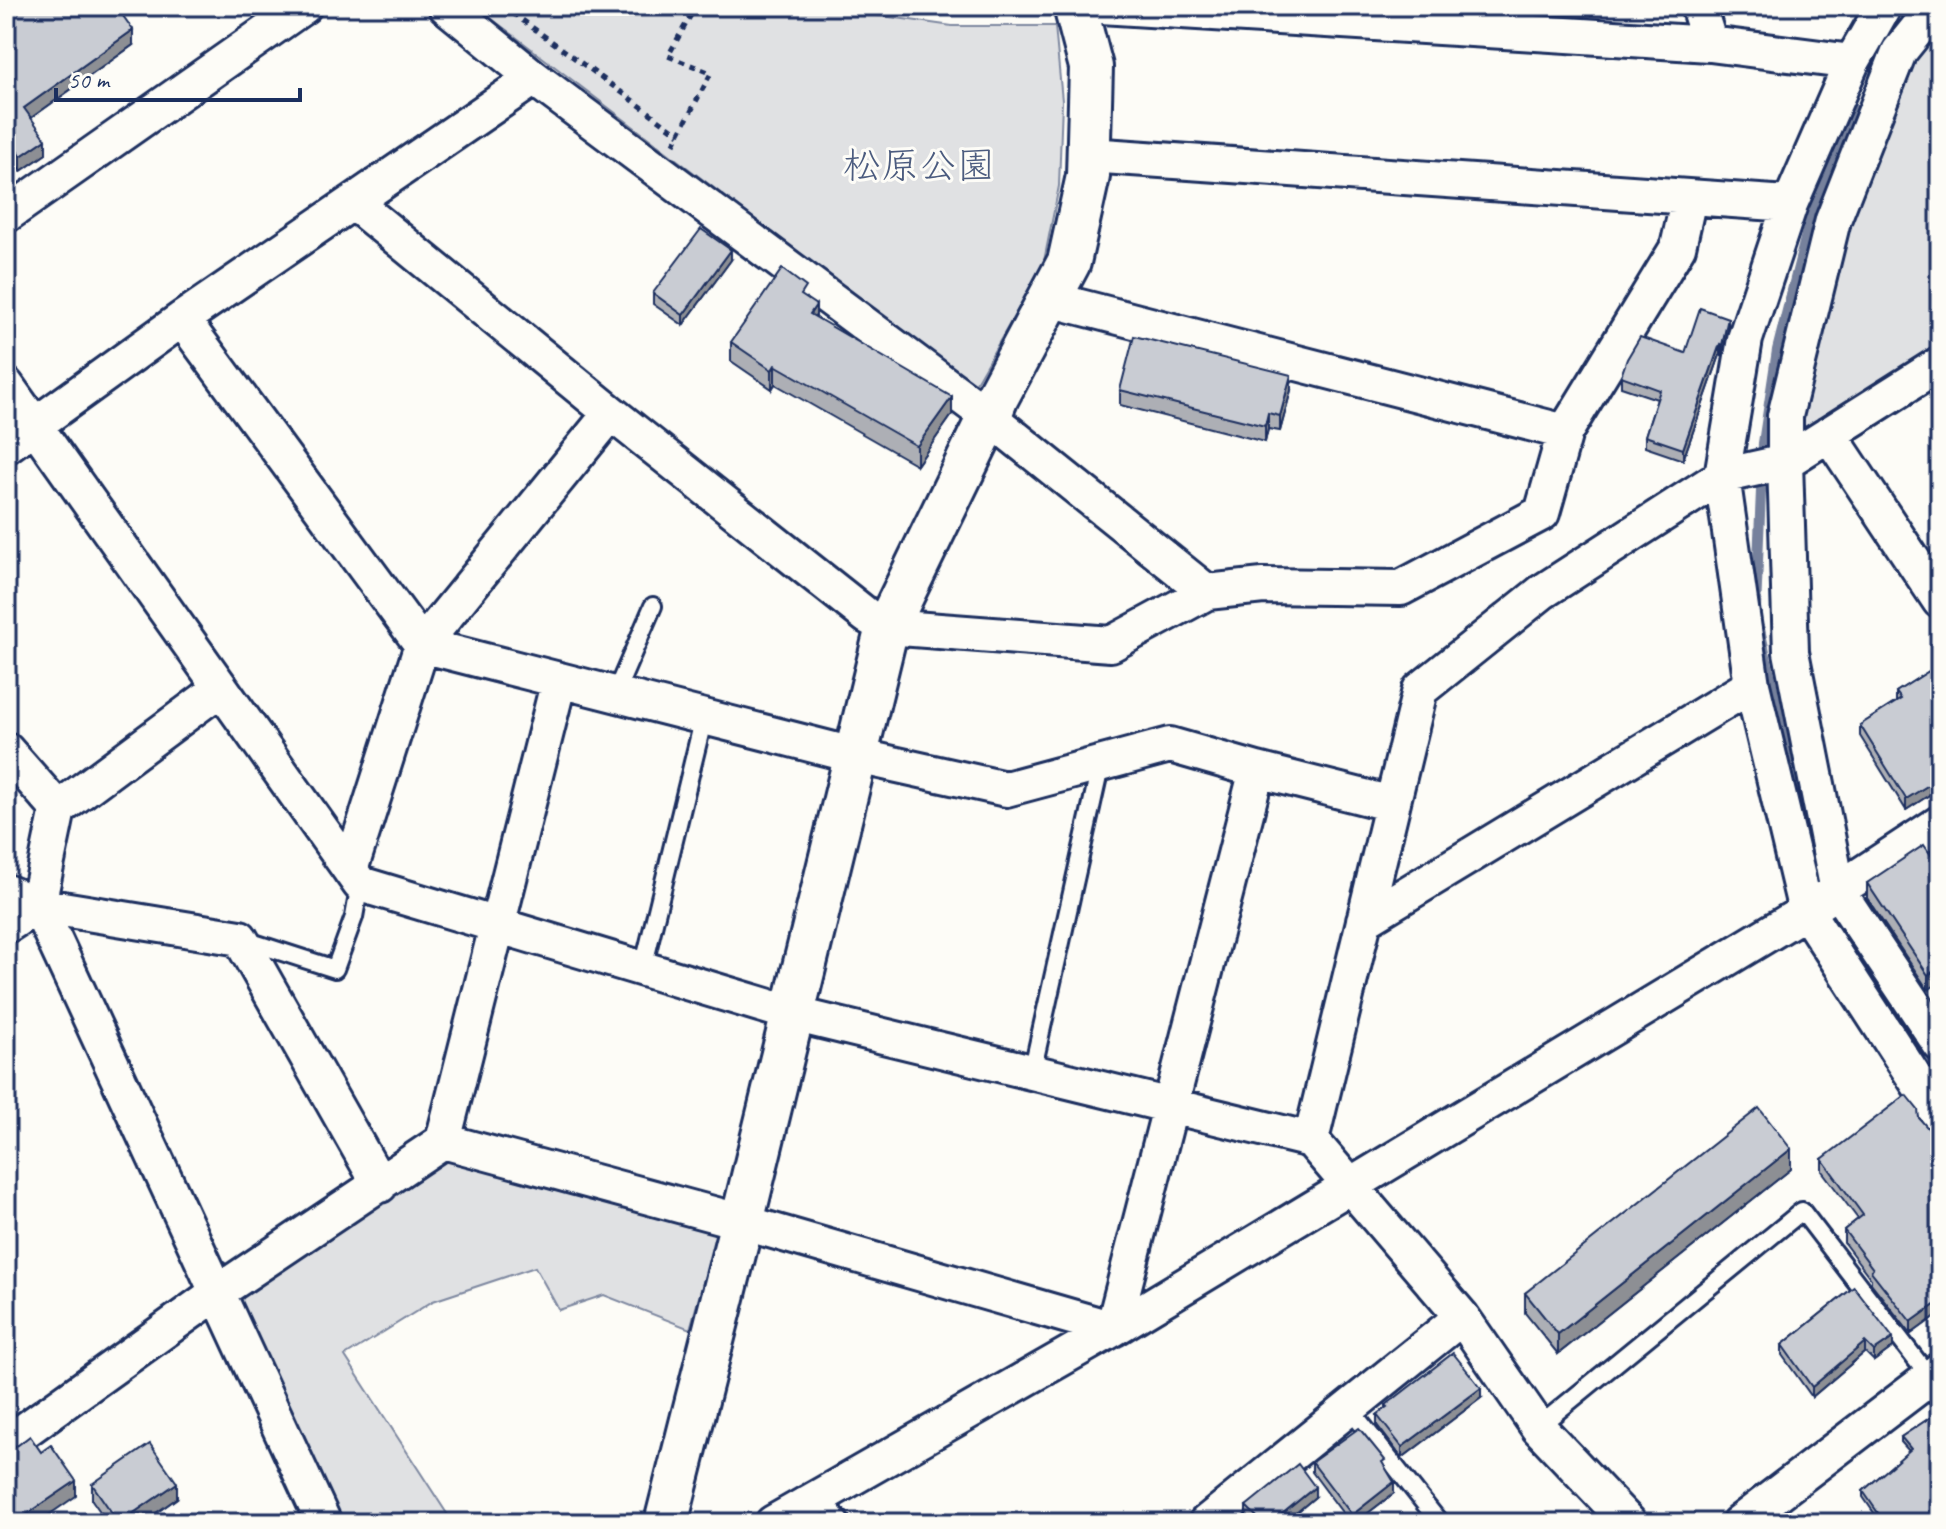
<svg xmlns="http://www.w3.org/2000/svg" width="1946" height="1529" font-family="Caveat,'Klee One',sans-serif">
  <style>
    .green { fill: #e0e1e3; stroke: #7e88a0; stroke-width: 2 }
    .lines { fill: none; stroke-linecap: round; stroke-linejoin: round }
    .stream { stroke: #76819c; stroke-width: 10 }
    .service-casing { stroke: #1b2f5e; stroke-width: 22 }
    .minor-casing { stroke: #1b2f5e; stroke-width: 40 }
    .tertiary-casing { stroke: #1b2f5e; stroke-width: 48 }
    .path { stroke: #1b2f5e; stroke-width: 5; stroke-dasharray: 6 6; stroke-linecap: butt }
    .service { stroke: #fdfcf7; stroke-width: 16 }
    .minor { stroke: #fdfcf7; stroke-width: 34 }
    .tertiary { stroke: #fdfcf7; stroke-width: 42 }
    .wall { fill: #adafb5; stroke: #1b2f5e; stroke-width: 2 }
    .shaded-wall { fill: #8d8f94; stroke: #1b2f5e; stroke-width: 2 }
    .building { fill: #c9ccd3; stroke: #1b2f5e; stroke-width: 2 }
    .labels { text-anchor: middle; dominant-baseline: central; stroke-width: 6; stroke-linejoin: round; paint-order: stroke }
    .park-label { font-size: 38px; fill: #4c5c7f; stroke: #fdfcf7 }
  </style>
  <rect width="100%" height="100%" fill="#fdfcf7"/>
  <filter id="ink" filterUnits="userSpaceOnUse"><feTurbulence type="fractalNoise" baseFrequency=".0125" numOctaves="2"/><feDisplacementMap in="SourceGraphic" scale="16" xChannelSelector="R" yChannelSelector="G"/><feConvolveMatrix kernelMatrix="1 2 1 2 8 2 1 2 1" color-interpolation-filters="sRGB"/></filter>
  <g filter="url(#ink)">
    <path class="green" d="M475 6H822L827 8 952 26H1055L1062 101 1059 186 1043 266 974 386Z
      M1940 13V349L1792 444 1837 225 1909 53Z
      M442 1155 719 1226 690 1329 604 1295 559 1310 535 1267 433 1301 345 1356 453 1523H336L240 1307 245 1292Z"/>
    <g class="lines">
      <path class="stream" d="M1756 609 1763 443 1777 350 1809 223 1854 109
        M1760 629 1810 856
        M1825 905 1940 1080"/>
      <g class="service-casing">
        <path id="service" d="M615 694 653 606
          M245 940 335 969 354 917 360 884
          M643 968 704 717
          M1032 1072 1101 763
          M1349 1408 1440 1523
          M1538 1427 1802 1211 1930 1378
          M820 1496 842 1523"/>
      </g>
      <g class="minor-casing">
        <path id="minor" d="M446 6 534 78 989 417 1207 592
          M1101 6 1710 44 1852 62
          M1698 6 1710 44
          M1884 6 1852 62 1790 204 1745 339 1722 476 1752 685 1806 911 1940 1117
          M1936 6 1899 52 1833 220 1785 416V462L1791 652 1838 891 1940 1044
          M1089 155 1790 204
          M353 202 611 413 867 616 887 627 1111 644 1207 592 1263 586 1401 588 1542 513 1565 432 1678 247 1689 198
          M6 215 304 6
          M1049 299 1565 432
          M182 319 422 645 857 756 1006 789 1170 745 1257 770
          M6 385 360 884 793 1014 1311 1140 1462 1317 1538 1427 1629 1523
          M1829 434 1940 601
          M6 446 182 319 534 78
          M221 688 58 809 38 905 324 1523
          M6 750 58 809
          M350 870 422 645 611 413
          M6 892 38 905 240 938 380 1185
          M1364 920 1752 685
          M6 926 38 905
          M1311 1140 1420 690 1542 592 1722 476 1785 462 1940 364
          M443 1141 742 1222 1113 1329 1257 770 1392 804
          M6 1444 218 1292 443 1141 559 680
          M773 1523 1113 1329 1806 911 1940 823
          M1206 1523 1462 1317
          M1739 1523 1940 1370"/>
      </g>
      <g class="tertiary-casing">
        <path id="tertiary" d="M666 1523 742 1222 887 627 989 417 997 397 1069 262 1088 176 1091 67 1075 6"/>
      </g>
      <path class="path" d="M503 6 679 134
        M674 144 711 73 668 56 696 6"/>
      <use href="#service" class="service"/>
      <use href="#minor" class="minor"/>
      <use href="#tertiary" class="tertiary"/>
    </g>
    <path class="wall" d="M6 6 133 45 31 118 46 154 21 171 12 157 6 161Z
      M731 260 683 325 653 304V293Z
      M806 298 816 318 952 415 917 465 775 384 772 389 731 361V342Z
      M1728 328 1722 355H1720L1683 460 1645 447V436L1657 399 1621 387V376L1685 353Z
      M1120 390H1291L1280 431 1268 429 1265 442 1120 405Z
      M1940 664V788L1906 810 1860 736V725L1896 702V692Z
      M1940 868 1928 990 1867 898V883Z
      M1919 1118 1940 1145V1313L1911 1334 1871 1283V1279L1844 1243V1230L1858 1219 1822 1171V1159Z
      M1791 1169 1558 1354 1525 1313V1293Z
      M1854 1287 1893 1347 1874 1361 1865 1352 1812 1397 1782 1355V1345Z
      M1481 1398 1402 1458 1377 1425V1415L1386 1408V1405Z
      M1940 1411V1523H1881L1863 1497V1491L1909 1451 1901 1442V1437Z
      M1312 1462 1385 1467 1394 1493 1355 1523H1350L1312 1472Z
      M92 1484 177 1498 142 1523H108L92 1500Z
      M1315 1497 1284 1523H1252L1246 1517V1506Z"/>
    <path class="shaded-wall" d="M133 30V45L24 123V108Z
      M46 139V154L21 171V156Z
      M12 142V157L6 161V146Z
      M731 250V260L683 325V315Z
      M816 305V324L810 314Z
      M1728 318V328L1722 355V345Z
      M1720 344V355L1683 460V449Z
      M775 365V384L772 389V370Z
      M1291 375V390L1280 431V416Z
      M952 397V415L917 465V446Z
      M1268 413V429L1265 442V426Z
      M1940 778V788L1906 810V799Z
      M1940 967V982L1928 990V975Z
      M1791 1149V1169L1558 1354V1334Z
      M1940 1301V1313L1911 1334V1322Z
      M1893 1338V1347L1874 1361V1351Z
      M1865 1342V1352L1812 1397V1387Z
      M1481 1388V1398L1402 1458V1447Z
      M76 1481V1496L37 1523H14Z
      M1394 1482V1493L1355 1523H1352V1515Z
      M177 1483V1498L142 1523H119Z
      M1315 1487V1497L1284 1523H1271Z"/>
    <path class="building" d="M6 6H116L133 30 24 108 46 139 21 156 12 142 6 146Z
      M701 229 731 250 683 315 653 293Z
      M782 269 806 287 801 295 816 305 810 314 952 397 917 446 775 365 772 370 731 342Z
      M1700 308 1728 318 1722 345 1720 344 1683 449 1645 436 1660 390 1621 376 1627 359 1640 337 1685 353Z
      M1134 336 1291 375 1280 416 1268 413 1265 426 1120 390Z
      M1940 664V778L1906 799 1860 725 1901 699 1896 692Z
      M1924 845 1940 868V967L1928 975 1867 883Z
      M1906 1095 1918 1110 1919 1118 1934 1135 1940 1145V1301L1911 1322 1871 1271 1873 1269 1844 1230 1863 1215 1822 1159Z
      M1759 1108 1791 1149 1558 1334 1525 1293Z
      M1854 1287 1893 1338 1874 1351 1865 1342 1812 1387 1782 1345Z
      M1453 1353 1481 1388 1402 1447 1377 1415 1388 1407 1386 1405Z
      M1940 1411V1523H1885L1863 1491 1911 1449 1901 1437Z
      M1359 1428 1385 1460 1382 1462 1394 1482 1352 1515 1312 1462Z
      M30 1436 41 1452 51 1445 76 1481 14 1523H6V1448H9L18 1445Z
      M150 1444 177 1483 119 1523 92 1484Z
      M1298 1464 1315 1487 1271 1523H1263L1246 1506Z
      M291 1515 297 1523H279Z"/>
  </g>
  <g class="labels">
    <g class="park-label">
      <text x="919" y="165">松原公園</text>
    </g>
  </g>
  <rect width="1946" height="1529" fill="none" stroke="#fdfcf7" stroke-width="32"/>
  <rect x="16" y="16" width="1914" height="1497" fill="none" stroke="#1b2f5e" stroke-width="3" filter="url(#ink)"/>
  <path d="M56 88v12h244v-12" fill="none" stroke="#1b2f5e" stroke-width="4"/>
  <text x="68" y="88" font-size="24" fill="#1b2f5e" stroke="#fdfcf7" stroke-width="6" paint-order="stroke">50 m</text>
</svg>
